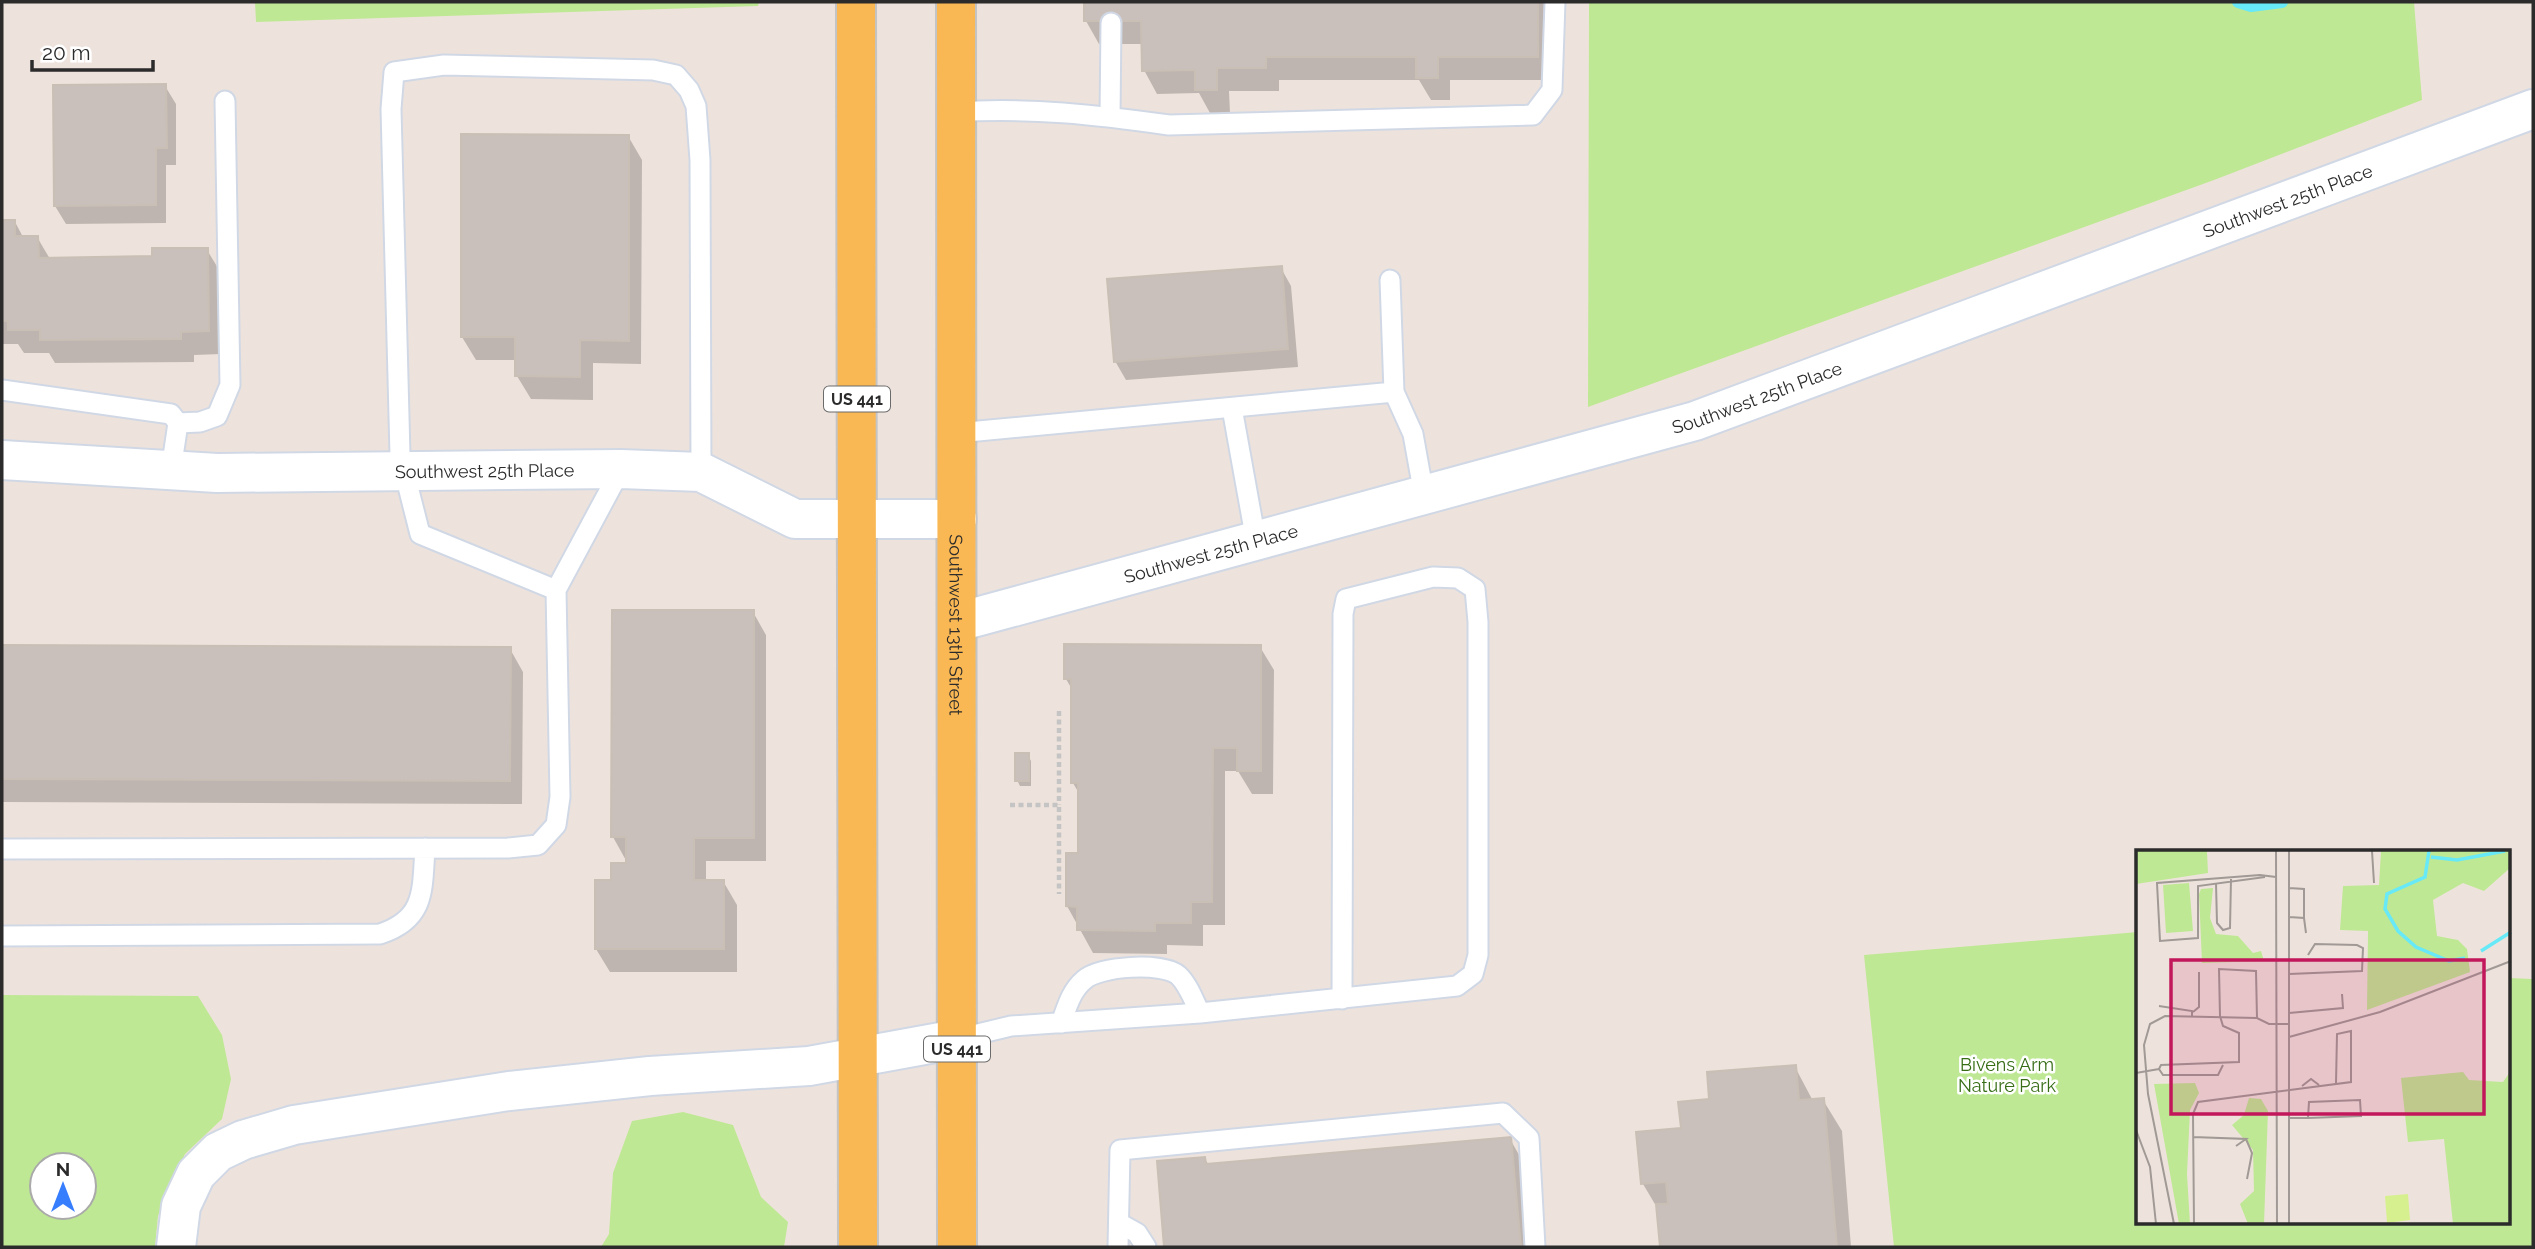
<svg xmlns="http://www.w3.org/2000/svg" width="2535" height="1249" font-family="Raleway,sans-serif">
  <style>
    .green { fill: #bfe894; fill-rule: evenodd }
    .shadow { fill: #0003 }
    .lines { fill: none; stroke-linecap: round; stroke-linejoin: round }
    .stream { stroke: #67e9f7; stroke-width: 12 }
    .building { fill: #c9c0bb; stroke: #c9bfb5; stroke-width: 2 }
    .lane-casing { stroke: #d1d8e5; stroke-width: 23 }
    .street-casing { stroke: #d1d8e5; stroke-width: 42 }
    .primary-casing { stroke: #c4c4c4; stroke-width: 42 }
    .path { stroke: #c4c4c4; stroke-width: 4.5; stroke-dasharray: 5 3.5; stroke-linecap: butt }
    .lane { stroke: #fff; stroke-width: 19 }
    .street { stroke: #fff; stroke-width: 38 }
    .primary { stroke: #fab854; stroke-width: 38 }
    .labels { text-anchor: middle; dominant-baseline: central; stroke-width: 5; stroke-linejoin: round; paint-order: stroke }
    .shield { fill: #fff; stroke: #6b6b6b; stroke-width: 2 }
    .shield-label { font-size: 16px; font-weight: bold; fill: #2b2b2b }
    .street-label { font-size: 18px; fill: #2b2b2b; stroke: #fff }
    .park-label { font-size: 18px; fill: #366d15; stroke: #fff }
    .inset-river { fill: none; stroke: #67e9f7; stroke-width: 3.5 }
    .inset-road { fill: none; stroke: #a09995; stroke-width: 2 }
    .view { fill: #c2185b; fill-opacity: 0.15; stroke: #c2185b; stroke-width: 3.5 }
    .inset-edge { fill: none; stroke: #2b2b2b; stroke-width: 3.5 }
  </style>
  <rect width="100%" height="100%" fill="#eee3dc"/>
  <path class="green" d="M255 2H759L758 6 256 22Z
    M1589 2H2414L2422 100 2214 180 1588 407Z
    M2138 932V1223H2509V978L2533 979V1247H1894L1864 955Z
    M2 995 198 996 222 1035 231 1079 222 1119 185 1154 158 1216 155 1247H2ZM42 1165H84V1207H42Z
    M683 1112 733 1125 761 1197 788 1222 784 1247H601L609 1234 613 1173 632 1121Z"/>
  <path class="shadow" d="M1086 2H1550V80H1450V100H1431L1419 80H1279V91H1229L1230 113H1210L1199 93 1157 94 1144 70 1143 44H1099L1086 21Z
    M165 86 176 104V165H166V223L66 224 55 206Z
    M628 136 642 160 641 364 593 363V400L531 399 517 376V360H476L462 337Z
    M2 222H15L23 237H37L50 259 154 258 207 250 221 273V354L194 355V362L55 363 49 353H24L18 344H2Z
    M1281 268 1291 286 1298 367 1126 380 1115 361Z
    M753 612 766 635V861H706V881H723L737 905V972H610L596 949 597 881H613L628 864 613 837Z
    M2 647 510 649 523 672 522 804 2 802Z
    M1260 647 1274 670 1273 794H1252L1238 771H1225V925H1203V946L1167 945V954L1093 953 1067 906 1080 855V795L1073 783V691L1066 679Z
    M1028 755 1031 761V786H1020L1017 780Z
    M1795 1067 1813 1101 1823 1100 1842 1131 1851 1247H1662L1659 1211 1643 1184 1682 1130 1711 1101Z
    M1510 1139 1523 1162 1531 1247H1166L1159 1162 1204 1158 1209 1165Z"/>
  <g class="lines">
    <path class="stream" d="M2238 2 2251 6 2282 2"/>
  </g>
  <path class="building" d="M1084 2H1538V57H1438V78H1416V57H1266V68H1217V90H1195V70L1142 71 1141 21H1084Z
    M166 84 167 148H156V205L54 206 53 85Z
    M461 134 629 135V341L580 340V377L515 376V337H461Z
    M2 220H15V236H38L39 258 152 256V248H208L209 331 181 332V339L40 340V330H8V321H2Z
    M1282 266 1288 349 1114 362 1107 279Z
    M612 610H754V838H694V880H724V949H595V880H611V863H626V837H611Z
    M1064 644 1261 645V771H1237V748H1213L1212 902H1191V923H1155V931L1077 930V907L1066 906V853H1078V783H1071V679H1064Z
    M2 645 511 647 510 781 2 779Z
    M1015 753H1029V781H1015Z
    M1796 1065 1799 1100 1824 1098 1837 1247H1660L1656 1204H1668L1666 1182 1641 1184 1636 1132 1681 1128 1678 1102 1709 1099 1707 1072Z
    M1511 1137 1521 1247H1164L1157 1161 1205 1157 1206 1164Z"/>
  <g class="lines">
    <g class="lane-casing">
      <path id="lane" d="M956 112C1028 107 1098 115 1169 125L1533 115 1552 90 1555 2
        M1110 117 1111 23
        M2 390 171 414 178 423 171 470
        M1394 392 1413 434 1424 495
        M1232 408 1256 541
        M178 423 200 422 217 416 230 385 225 101
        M957 433 1394 392 1390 280
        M556 590 621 469
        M2 849 508 848 538 845 556 825 560 797 556 590 420 534 400 455 391 109 394 72 444 65 653 70 676 75 689 90 696 106 700 160 701 472
        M2 936 380 934C426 919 422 890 425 848
        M1061 1023C1067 1007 1071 991 1084 980 1099 966 1162 962 1178 975 1188 984 1194 1001 1200 1013
        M957 1039 1011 1026 1200 1013 1457 986 1473 974 1478 955V622L1475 589 1458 578 1433 577 1346 599 1343 614 1342 999
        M1119 1223 1137 1233 1146 1247
        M1118 1247 1120 1150 1503 1113 1529 1138 1535 1247"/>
    </g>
    <g class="street-casing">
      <g id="street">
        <path id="s1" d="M2 460 217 473 621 469 701 472 795 519H957"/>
        <path id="s2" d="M958 622 1695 421 2533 109"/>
        <path d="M176 1247 181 1206 196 1174 218 1152 243 1140 294 1125 509 1091 650 1076 809 1066 957 1039"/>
      </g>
    </g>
    <g class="primary-casing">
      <g id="primary">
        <path d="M856 2 858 1247"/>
        <path id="s3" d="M956 2 957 1247"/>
      </g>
    </g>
    <path class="path" d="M1059 711V805
      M1010 805H1059V894"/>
    <use href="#lane" class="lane"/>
    <use href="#street" class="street"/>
    <use href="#primary" class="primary"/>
  </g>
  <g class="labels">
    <g class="shield">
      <rect x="824" y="386.5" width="66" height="25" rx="5"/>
      <rect x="924" y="1036.5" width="66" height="25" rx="5"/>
    </g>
    <g class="shield-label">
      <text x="857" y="399">US 441</text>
      <text x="957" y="1049">US 441</text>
    </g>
    <g class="street-label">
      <text stroke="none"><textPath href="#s2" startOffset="1396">Southwest 25th Place</textPath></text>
      <text stroke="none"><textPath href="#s2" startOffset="830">Southwest 25th Place</textPath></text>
      <text stroke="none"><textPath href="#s1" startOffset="483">Southwest 25th Place</textPath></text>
      <text stroke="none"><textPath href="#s2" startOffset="262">Southwest 25th Place</textPath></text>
      <text stroke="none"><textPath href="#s3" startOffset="623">Southwest 13th Street</textPath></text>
    </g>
    <g class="park-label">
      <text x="2007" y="1064">Bivens Arm<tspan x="2007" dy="21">Nature Park</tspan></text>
    </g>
  </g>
  <g transform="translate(2136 850)">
    <rect width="374" height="374" fill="#eee3dc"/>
    <path d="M0 1H71L72 23 0 34ZM245 1H374V18L348 41 327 33 297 50 301 86 322 90 331 99 334 122 231 160 232 81 204 80 207 36 243 35ZM53 33 57 81 30 83 27 35ZM77 38 74 68 80 84 102 86 117 103 125 101 128 111 66 113 63 44 65 39ZM327 222 333 230 367 232 374 222V374H317L308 289 272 292 265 228ZM59 233 63 243 54 260 51 324 54 374H43L18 234ZM113 248 125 249 132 261 128 374H112L104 354 118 341 117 300 96 275 108 265Z" fill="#bfe894"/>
    <path d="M272 344 274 370 251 373 249 346Z" fill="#d7f08f"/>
    <path class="inset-river" d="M293 1 289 27 251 44 249 59 262 81 280 97 313 111 329 108M295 7 321 10 369 1M345 101 375 82"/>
    <path class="inset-road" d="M140 1 141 374M153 1V374M236 1 238 33M129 27 62 36V88L24 91 21 33 124 25 140 27M80 33 81 73 87 80 94 78 95 29M153 38 168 39V68M153 67 168 68 170 83M153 124 226 121 227 98 221 95 179 94 172 105M23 156 56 161V166M57 162 63 157V122M153 163 207 158 206 144M153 187 244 162 375 111M87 215 82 225H27L23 219 25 215 103 212V183L87 176 84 166 83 119 120 121 121 168M0 223 23 219M166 236 175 229 183 235M153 268H172L173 252 224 250 225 266 172 268M0 280 14 317 20 374M57 287 110 289 100 296M110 289 116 303 111 329M38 374 12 244 8 195 14 174 29 166 121 168 133 174H153M58 374 57 264 62 252 215 232V181L201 184 200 233"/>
    <path class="view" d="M35 110H348V264H35Z"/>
    <rect width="374" height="374" class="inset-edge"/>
  </g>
  <rect width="2535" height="1249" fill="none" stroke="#2b2b2b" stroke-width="7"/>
  <g transform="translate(63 1186)"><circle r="33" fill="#ffffff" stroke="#aaaaaa" stroke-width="2"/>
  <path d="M0-5L12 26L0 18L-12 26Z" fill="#377eff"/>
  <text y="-10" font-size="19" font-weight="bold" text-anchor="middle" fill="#2b2b2b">N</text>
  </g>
  <path d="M32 60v10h121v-10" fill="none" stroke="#2b2b2b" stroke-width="3.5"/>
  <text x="42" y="60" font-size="21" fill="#2b2b2b" stroke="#ffffff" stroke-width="5" paint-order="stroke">20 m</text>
</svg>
